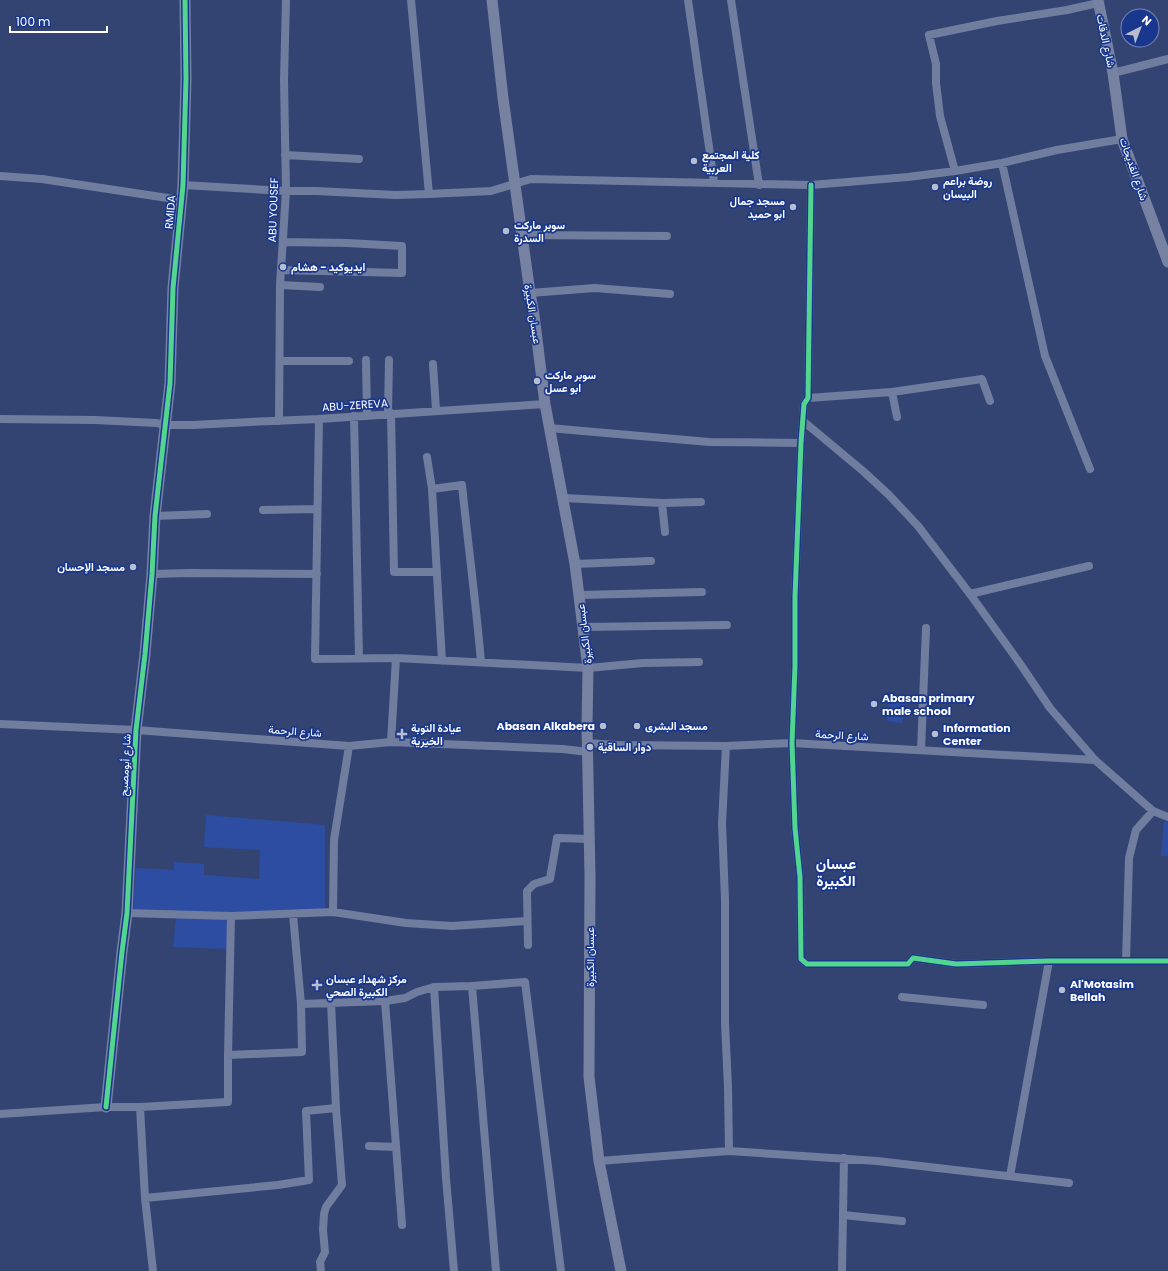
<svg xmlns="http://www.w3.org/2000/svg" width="1168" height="1271" font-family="Poppins,Vazirmatn,sans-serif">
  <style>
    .green { fill: #2d4da3 }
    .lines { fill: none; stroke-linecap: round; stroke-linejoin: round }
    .street { stroke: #707d9e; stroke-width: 8 }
    .secondary { stroke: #7782a2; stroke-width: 11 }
    .cycleway-casing { stroke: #19378d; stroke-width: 8 }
    .cycleway { stroke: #53d58f; stroke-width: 5 }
    .poi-dot { fill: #b8bece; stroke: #19378d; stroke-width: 1.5 }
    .labels { text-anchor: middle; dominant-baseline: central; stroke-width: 3.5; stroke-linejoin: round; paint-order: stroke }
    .street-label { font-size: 11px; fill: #fff; stroke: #19378d }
    .poi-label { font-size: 11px; font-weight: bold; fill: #fff; stroke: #19378d; text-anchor: start }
    .district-label { font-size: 15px; font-weight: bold; fill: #fff; stroke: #19378d }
  </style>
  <rect width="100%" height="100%" fill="#344472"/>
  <path class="green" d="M890 695 906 697 902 723 887 721Z
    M206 815 325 825V910L225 915 133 909 136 868 174 870V862L204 864V875L259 879 260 850 204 847Z
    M1164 822H1168V856H1161Z
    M176 917 225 919 230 924 229 949 173 947Z"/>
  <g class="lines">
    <path class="street" d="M411 0 429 194
      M688 0 714 182
      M731 0 759 185
      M1113 73 1168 59
      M285 155 359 159
      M1002 163 1045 356 1090 469
      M955 171 940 116 936 83V64L929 35 997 21 1067 10 1098 3
      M0 176 42 179 181 200
      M183 185 286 191H316L395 195 429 194 491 191 531 179 811 185 908 177 955 171 1002 163 1057 150 1122 139
      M811 185 808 398 804 404 801 443 795 597V666L792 743 795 828 800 877 801 959 807 964H908L913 958 956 964 1049 961H1168
      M521 235 667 236
      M281 270 402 273V246L347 243 283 242
      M280 285 320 287
      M530 293 595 288 670 294
      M366 360 367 416
      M280 361H349
      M433 364 436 410
      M892 392 897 417
      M808 398 892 392 982 379 990 401
      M391 413 394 572H437
      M388 414 389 360
      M354 416 359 658
      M0 419 95 420 156 423 166 425H192L251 422 319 419 545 404
      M319 419 315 659 396 658 588 668 643 663 699 662
      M279 421 280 285 286 191 284 80 286 0
      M803 421 863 471 889 495 918 526 970 594 1021 665 1050 708 1095 760 1153 811 1168 817
      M549 428 709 442 801 443
      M427 457 432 489 442 661
      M432 489 462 485C468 544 476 603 481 662
      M563 498 662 503 701 502
      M662 503 665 532
      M263 510 317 509
      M155 516 207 514
      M575 564 651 561
      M152 574 190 573 317 574
      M970 594 1089 566
      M579 595 702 592
      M583 627 727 625
      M0 724 136 730 349 746 391 742 563 749 588 752
      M391 742 396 658
      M587 743 616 745 726 746 792 743 1095 760
      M726 746 722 823 725 900V1023L728 1087 729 1151
      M921 750 926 628
      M333 912 334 840 349 746
      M127 913 231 916 333 912 406 923 452 926 527 921
      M293 914 301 1004
      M528 945 527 891 534 884 550 879 557 838 590 839
      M1126 961 1129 858 1136 830 1153 811
      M472 986 496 1271
      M434 987 446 1178 454 1271
      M902 997 983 1005
      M385 1001 402 1225
      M228 1055 231 916
      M140 1107 145 1198 153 1271
      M0 1114 106 1107H140L228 1102V1055L302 1052 301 1004 385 1001 405 998 417 992 434 987 472 986 525 982 561 1271
      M369 1146 396 1147
      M599 1161 729 1151 877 1161 1069 1183
      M1010 1176 1049 961
      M145 1198 278 1185 309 1180 306 1111 336 1108
      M843 1215 902 1221
      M321 1271 320 1262 325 1252 323 1230 324 1214 326 1207 342 1185 336 1108 331 1003
      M842 1271 844 1158"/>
    <path class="secondary" d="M492 0 503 98 530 293 534 315 545 404 575 564 588 668 587 726 590 876 589 1077 599 1161 621 1271
      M1098 0 1113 73 1122 139 1168 262
      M106 1107 122 952 127 913 136 730 145 654 152 574 155 516 170 383 173 288 183 185 186 79 185 0"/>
    <g class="cycleway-casing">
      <path id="cycleway" d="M811 185 808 398 804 404 801 443 795 597V666L792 743 795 828 800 877 801 959 807 964H908L913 958 956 964 1049 961H1168
        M106 1107 122 952 127 913 136 730 145 654 152 574 155 516 170 383 173 288 183 185 186 79 185 0"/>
    </g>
    <use href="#cycleway" class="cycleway"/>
  </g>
  <g class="poi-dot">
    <circle cx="694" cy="161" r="4"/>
    <circle cx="935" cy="187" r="4"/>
    <circle cx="793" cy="207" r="4"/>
    <circle cx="506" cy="231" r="4"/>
    <circle cx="283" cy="267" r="4"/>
    <circle cx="537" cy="381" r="4"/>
    <circle cx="133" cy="567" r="4"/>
    <circle cx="874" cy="704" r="4"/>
    <circle cx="603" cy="726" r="4"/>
    <circle cx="637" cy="726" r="4"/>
    <path d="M400 728h4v4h4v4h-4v4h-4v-4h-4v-4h4z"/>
    <circle cx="935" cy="734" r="4"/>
    <circle cx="590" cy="747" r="4"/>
    <path d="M315 979h4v4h4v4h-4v4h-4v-4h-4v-4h4z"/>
    <circle cx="1062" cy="990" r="4"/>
  </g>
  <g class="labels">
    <g class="street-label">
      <text transform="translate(1106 41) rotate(78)">شارع الدقات</text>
      <text transform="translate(1134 169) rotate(71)">شارع القديحات</text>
      <text transform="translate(273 210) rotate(-88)">ABU YOUSEF</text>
      <text transform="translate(170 212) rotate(-85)">RMIDA</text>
      <text transform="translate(533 314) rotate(81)">عبسان الكبيرة</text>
      <text transform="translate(355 405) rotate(-4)">ABU-ZEREVA</text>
      <text transform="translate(584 634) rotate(-97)">عبسان الكبيرة</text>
      <text transform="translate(295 731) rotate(4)">شارع الرحمة</text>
      <text transform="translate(842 735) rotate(3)">شارع الرحمة</text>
      <text transform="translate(125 765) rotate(-87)">شارع أبومصبح</text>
      <text transform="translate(590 957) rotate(-90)">عبسان الكبيرة</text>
    </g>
    <g class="poi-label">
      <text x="702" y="155">كلية المجتمع<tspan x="702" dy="13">العربية</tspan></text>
      <text x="943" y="181">روضة براعم<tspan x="943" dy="13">البيسان</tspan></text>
      <text x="785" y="201" text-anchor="end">مسجد جمال<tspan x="785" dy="13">ابو حميد</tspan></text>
      <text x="514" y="225">سوبر ماركت<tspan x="514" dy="13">السدرة</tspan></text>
      <text x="291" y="267">ايديوكيد - هشام</text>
      <text x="545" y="375">سوبر ماركت<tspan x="545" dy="13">ابو عسل</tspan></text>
      <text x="125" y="567" text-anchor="end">مسجد الإحسان</text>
      <text x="882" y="698">Abasan primary<tspan x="882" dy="13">male school</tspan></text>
      <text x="595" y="726" text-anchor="end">Abasan Alkabera</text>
      <text x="645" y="726">مسجد البشرى</text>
      <text x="411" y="728">عيادة التوبة<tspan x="411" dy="13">الخيرية</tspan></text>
      <text x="943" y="728">Information<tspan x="943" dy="13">Center</tspan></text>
      <text x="598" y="747">دوار الساقية</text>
      <text x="326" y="979">مركز شهداء عبسان<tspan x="326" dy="13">الكبيرة الصحي</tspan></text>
      <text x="1070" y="984">Al'Motasim<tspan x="1070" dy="13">Bellah</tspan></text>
    </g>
    <g class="district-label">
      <text x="836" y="863">عبسان<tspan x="836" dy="17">الكبيرة</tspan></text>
    </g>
  </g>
  <g transform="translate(1140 28) rotate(42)"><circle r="19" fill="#19378d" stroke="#7587bb"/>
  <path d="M0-3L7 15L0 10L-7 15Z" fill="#b8bece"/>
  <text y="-6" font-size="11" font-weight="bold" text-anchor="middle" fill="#ffffff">N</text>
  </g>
  <path d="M10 26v6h97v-6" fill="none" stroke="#ffffff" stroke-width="2"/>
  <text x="16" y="26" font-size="12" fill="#ffffff" stroke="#19378d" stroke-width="3" paint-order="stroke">100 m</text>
</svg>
